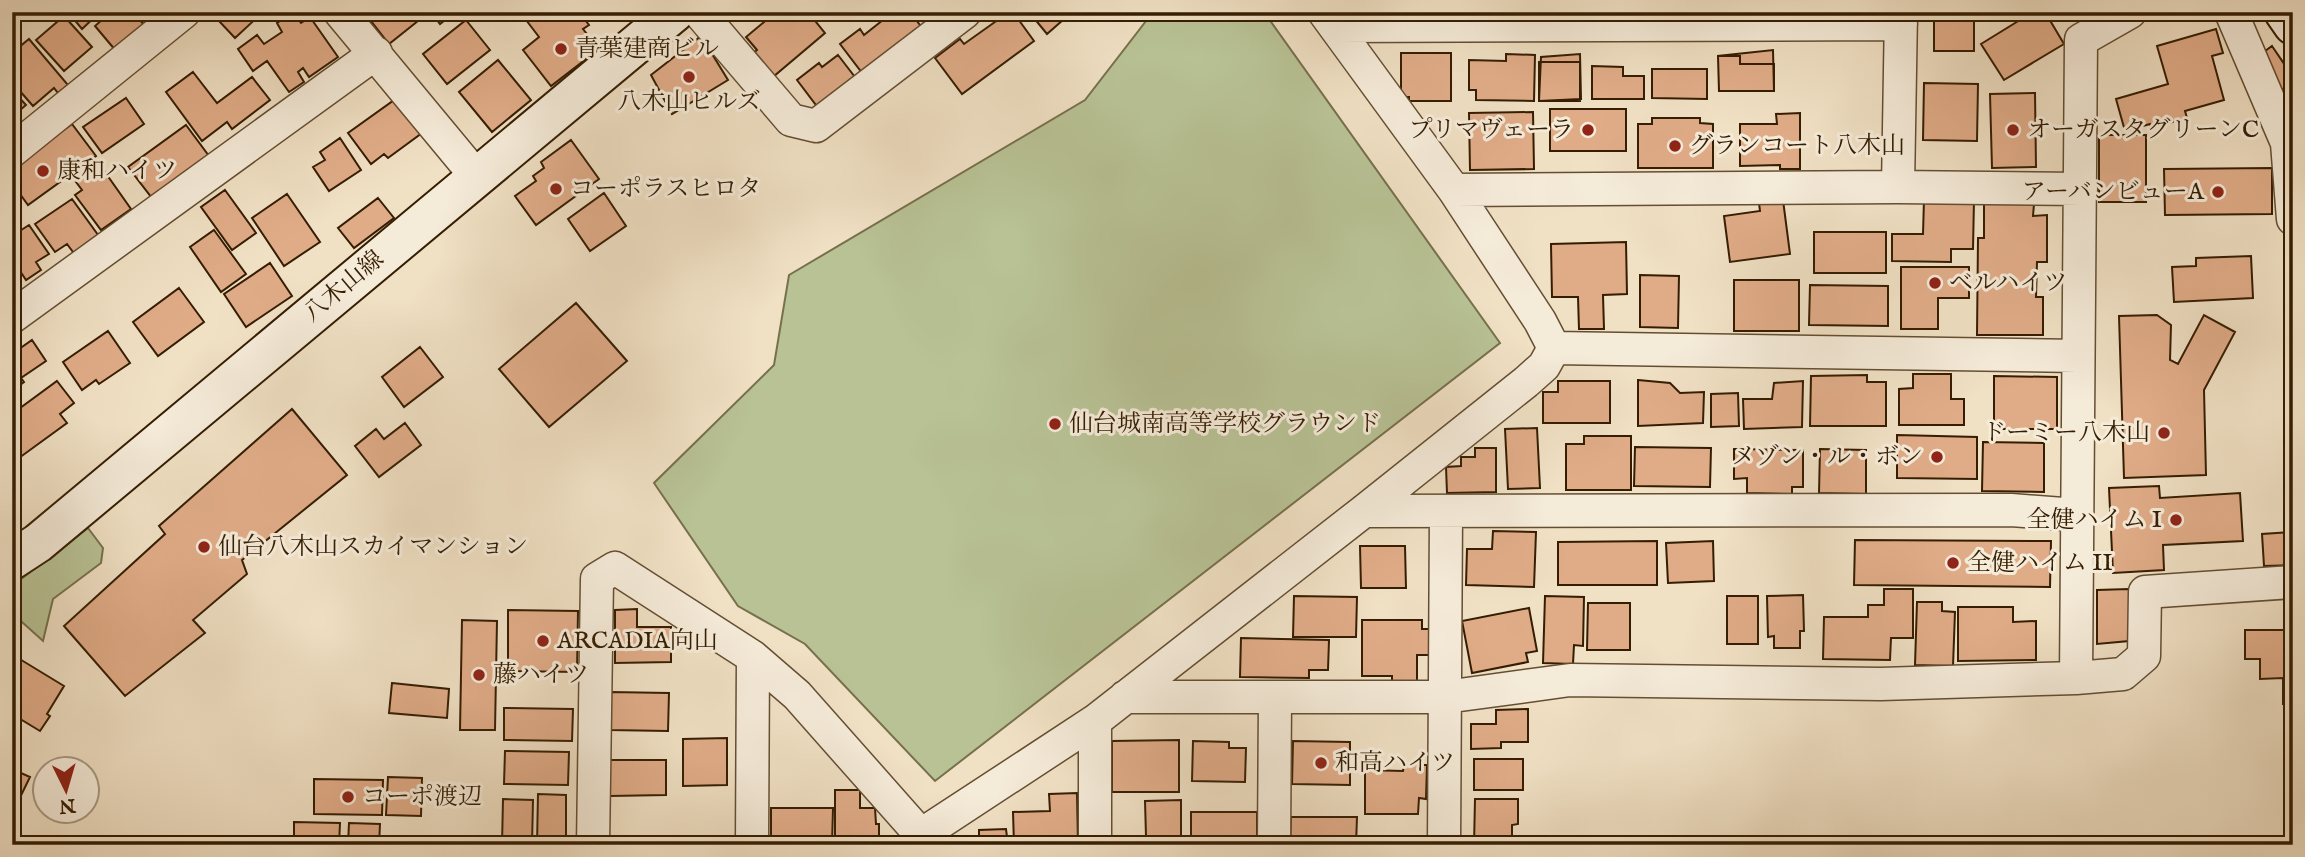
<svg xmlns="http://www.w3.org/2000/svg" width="2305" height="857" font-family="'IM FELL English','Noto Serif JP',serif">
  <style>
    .green { fill: #b8c295; stroke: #76704c; stroke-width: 2 }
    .building { fill: #e0ac88; stroke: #351d02; stroke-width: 2 }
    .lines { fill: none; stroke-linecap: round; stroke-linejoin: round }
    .street-casing { stroke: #644e32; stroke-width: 35 }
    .secondary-casing { stroke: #351d02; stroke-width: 42 }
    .street { stroke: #f5ebd9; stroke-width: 32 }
    .secondary { stroke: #f5ebd9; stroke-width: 38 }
    .poi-dot { fill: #8f2418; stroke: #f5ebd9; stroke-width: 2.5 }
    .labels { text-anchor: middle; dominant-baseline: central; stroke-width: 6; stroke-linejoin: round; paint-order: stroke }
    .poi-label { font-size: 24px; fill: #351d02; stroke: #f5ebd9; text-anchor: start }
    .street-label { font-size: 24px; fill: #351d02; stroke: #f5ebd9 }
  </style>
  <rect width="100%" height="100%" fill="#f0e0c4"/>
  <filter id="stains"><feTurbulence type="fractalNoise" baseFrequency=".00286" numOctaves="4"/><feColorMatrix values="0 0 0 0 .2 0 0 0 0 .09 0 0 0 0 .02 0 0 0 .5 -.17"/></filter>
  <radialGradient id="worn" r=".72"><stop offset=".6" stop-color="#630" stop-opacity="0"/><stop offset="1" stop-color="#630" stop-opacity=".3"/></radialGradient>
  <path class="green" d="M1153 12H1264L1500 343 935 781 805 644 738 606 654 483 774 365 789 275 1085 100Z
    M88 528 103 548 101 563 53 599 43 641 12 613V586Z"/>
  <path class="building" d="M68 12H100L82 29Z
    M111 12H133L145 26 116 51 95 26Z
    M228 12H263L235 38 219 21Z
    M293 12 301 23 310 17 338 57 309 77 303 68 298 72 304 82 289 92 267 61 253 71 238 49 257 35 264 44 282 32 277 23Z
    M364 12H427L428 13 389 44Z
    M431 12H455L440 24Z
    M520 12H579L589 25 583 29 599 49 551 86 523 50 539 37Z
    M776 12H808L825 33 767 82 748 58 757 50 746 37Z
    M893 12H910L926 33 866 78 840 44 860 29 864 35Z
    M1009 12H1013L1034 41 962 94 935 58 960 39 964 44Z
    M1029 12H1072L1047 34Z
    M2033 12H2045L2064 44 2004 80 1981 44Z
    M1934 15H1974V51H1934Z
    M64 16 92 47 64 71 36 40Z
    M466 20 490 50 447 84 423 54Z
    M2216 29 2223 53 2212 56 2224 100 2185 111 2187 118 2151 128 2150 124 2125 131 2116 99 2168 84 2157 46Z
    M701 36 728 80 672 114 651 75Z
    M29 39 68 85 58 93 54 88 33 106 12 82V70L17 67 12 61V53Z
    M2272 46 2293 77V82L2277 93 2261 54Z
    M1773 50 1774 91H1719L1718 56Z
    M1401 53H1451V101H1409V97H1401Z
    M1506 54 1535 55 1534 101 1476 100V90H1469V60L1506 61Z
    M1580 54 1581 99 1539 101 1541 57Z
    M838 55 858 81 819 109 797 80 819 63 822 67Z
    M1718 56H1740V64H1774V91H1719Z
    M498 60 531 100 492 132 459 92Z
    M1539 62H1580V101H1539Z
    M1592 66 1623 67V76H1644V99H1592Z
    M1652 69H1707V99L1652 98Z
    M193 72 217 103 252 77 270 100 232 129 227 122 202 141 166 92Z
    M1924 83 1978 84 1977 141 1923 140Z
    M2293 84V114L2288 111 2279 95Z
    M12 90 26 105 12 117Z
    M2035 93 2036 167 1992 168 1990 94Z
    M126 98 144 124 102 153 83 127Z
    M397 98 422 133 388 158 384 154 371 164 348 133Z
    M1550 109H1626V151H1550Z
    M1533 112 1534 169 1470 170 1469 113Z
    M1800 113V169H1780V165L1740 166V124H1777L1776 114Z
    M1652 118H1700V123L1713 124V168H1638V124H1652Z
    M72 124 96 156 28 205 12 183V160L23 159Z
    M186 125 209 156 152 198 128 167Z
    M2099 135H2146V202H2099Z
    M340 138 361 170 329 191 313 167 325 160 320 152Z
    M571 140 599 179 536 225 515 196 536 181 533 176 544 168 541 162Z
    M100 165 131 209 101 230 75 195 82 190 76 182Z
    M2272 168V214L2165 215 2164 169Z
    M225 190 256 233 232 250 201 207Z
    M604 193 626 226 590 251 568 219Z
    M287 194 320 242 284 266 252 218Z
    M378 198 394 218 354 248 338 228Z
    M72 199 101 239 76 256 67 244 55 252 35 224Z
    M1924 199 1974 200 1973 249H1951V262L1892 261V234H1923Z
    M1783 200 1790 254 1730 262 1724 216 1760 211 1759 203Z
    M1984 204H2034L2033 216 2047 215V262H2037L2036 297H2043V335H1977L1978 238H1984Z
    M29 225 49 254 36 262 41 270 26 280 22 274 18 277 12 270V236Z
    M214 230 246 274 221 292 190 247Z
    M1814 232H1886V273H1814Z
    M1626 242 1627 294 1603 295 1604 329H1579L1578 297H1552L1551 244Z
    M2251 256 2253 298 2174 302 2172 267 2196 266V258Z
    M270 263 292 296 246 327 224 294Z
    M1901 267H1969V298H1938V329H1901Z
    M1640 275 1679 276 1678 328 1640 327Z
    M1734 280H1799V331H1734Z
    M1810 285 1888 286V326L1809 325Z
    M179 288 204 322 158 356 133 322Z
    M576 303 627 361 549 427 499 369Z
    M2157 315 2171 325 2170 360 2178 364 2204 315 2235 332 2204 390 2206 475 2124 478 2119 316Z
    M108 331 130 363 99 384 96 380 82 390 63 362Z
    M32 340 46 361 21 378 24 382 12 391V354Z
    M420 347 443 377 404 407 382 377Z
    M1913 374H1951V399H1964V425H1899V389L1913 388Z
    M1867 375V382H1886V426H1810L1811 376Z
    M1994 376 2057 377V429H1994Z
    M1638 380 1670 383 1680 393 1704 392 1703 423 1638 426Z
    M57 381 74 403 60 414 67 423 19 458 12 450V414Z
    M1558 381H1610V423H1543V392H1558Z
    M1803 381 1802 427 1744 429 1743 399H1772L1774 383Z
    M1738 393 1739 426 1711 427V394Z
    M292 409 347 475 242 560 247 574 193 620 205 633 125 696 64 626 165 534 159 526Z
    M405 423 421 445 379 477 355 446 376 429 384 439Z
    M1537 428 1540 488 1508 489 1505 429Z
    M1897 435 1977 437V479L1897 478Z
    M1584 436H1631V490H1566V444H1584Z
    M1983 442 2044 443V492L1982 491Z
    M1635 447 1711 448 1710 487 1634 486Z
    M1475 448H1496V492L1447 493 1446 467 1461 466V457H1475Z
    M1734 449 1803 450V487H1792V494L1747 493V478L1734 479Z
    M1820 449 1866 450V494L1819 493Z
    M2159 486 2160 498 2240 493 2243 541 2163 545 2164 570 2113 573 2109 488Z
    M1493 531 1536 532 1534 587 1466 585 1467 549H1492Z
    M2293 532V565L2264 566 2262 534Z
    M1855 540 2051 541 2050 587 1854 585Z
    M1657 541V585H1558V542Z
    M1713 541 1714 581 1668 583 1666 543Z
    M1360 546H1405L1406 588H1361Z
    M1884 589H1913V638H1891L1890 660 1823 659 1824 617H1868V605H1884Z
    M2129 589V641L2097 644V590Z
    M1803 595 1804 631H1800V648H1774V636L1768 637 1767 596Z
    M1294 596 1357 597 1356 637H1293Z
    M1545 596 1584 597 1583 646 1574 645 1573 664 1543 663Z
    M1727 596H1758V644H1727Z
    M1917 602H1942V611L1955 612 1953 666 1915 665Z
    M1588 603H1630V650H1587Z
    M1958 607H2013V622L2036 621V660L1958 661Z
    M1529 608 1537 651 1526 653 1528 662 1472 673 1462 621Z
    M637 609V627H671V662L615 663V610Z
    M508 610 578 611 577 672 508 671Z
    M462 620 497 621 495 730H460Z
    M1362 620H1422V629H1431L1430 655H1417V684H1392V676H1362Z
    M2245 630H2288V638H2293V704H2283V678L2260 679V659H2245Z
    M1241 638 1329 640 1328 670H1309V678L1240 677Z
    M18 658 64 686 47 714 50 716 40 731 12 714V667Z
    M392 683 449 689 447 718 389 713Z
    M610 692 669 693 668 731 609 730Z
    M504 708 573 709 572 741 504 740Z
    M1528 709V742H1501V748L1471 749V724H1496V710Z
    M727 738V785L683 786V739Z
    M1179 740V792H1112V741Z
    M1193 741 1229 742V748H1246L1245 782 1192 781Z
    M1293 741 1350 742V785L1292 784Z
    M505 751 569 752 568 785 504 784Z
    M1474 759H1523V790H1474Z
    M609 760H666V795L610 796Z
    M1404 765H1427L1426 799 1419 798 1418 814H1365V770L1403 771Z
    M12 769 30 777 12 814Z
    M388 777 422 778 421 816 386 815Z
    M314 779 383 780 382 815 314 814Z
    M835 790H860V808H875L876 824H879V845H835Z
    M1077 793 1078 845H1014L1013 812 1050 811 1049 794Z
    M538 794 566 795V845H537Z
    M503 799 533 800 532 845H502Z
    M1475 799H1518V824L1512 825V845H1474Z
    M1181 800V840L1162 841 1163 837 1146 836 1145 801Z
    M771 808H833L832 845H771Z
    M1191 812H1257V845H1191Z
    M1291 817H1357L1356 845H1290Z
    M294 822 340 823 339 845H304V842H294Z
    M349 823 380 824 379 845H348Z
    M1006 829 1008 845H967L979 836V830Z
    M387 836 469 840V845H387Z
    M633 836 666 837V845H632Z"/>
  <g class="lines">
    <g class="street-casing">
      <path id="street" d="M340 12 476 176
        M699 12 791 120 816 126 965 12
        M2231 12 2287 143 2293 144
        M1336 26 1901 24
        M2287 143 2293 219
        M12 151 184 12
        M1898 187 1901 12
        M1454 190 1898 187 2081 189
        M12 317 376 53
        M1554 348 2077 356
        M1364 511 2011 510 2076 515
        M2076 678 2123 674 2144 656 2145 592 2293 582
        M1125 697H1445L1570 680 1881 684 2076 678 2081 40 2130 12
        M1095 721V845
        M593 845 597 579 615 568 753 657 797 695 921 835
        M752 845 753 657
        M921 845V835L1095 721 1364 511 1526 382 1544 366 1554 348 1540 321 1454 190 1324 12
        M1274 845 1275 698
        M1444 845 1446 512"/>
    </g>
    <g class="secondary-casing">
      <path id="secondary" d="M2284 12 2293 25
        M12 560 38 543 675 12"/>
    </g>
    <use href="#street" class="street"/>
    <use href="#secondary" class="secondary"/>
  </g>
  <g class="poi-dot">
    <circle cx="561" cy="49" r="7"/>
    <circle cx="689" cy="77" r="7"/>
    <circle cx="1588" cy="130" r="7"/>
    <circle cx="2013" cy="130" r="7"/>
    <circle cx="1675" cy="146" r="7"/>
    <circle cx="43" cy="171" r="7"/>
    <circle cx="556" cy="189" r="7"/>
    <circle cx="2218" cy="192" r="7"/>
    <circle cx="1935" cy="283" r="7"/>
    <circle cx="1055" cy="424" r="7"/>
    <circle cx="2164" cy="433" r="7"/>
    <circle cx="1937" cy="457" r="7"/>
    <circle cx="2176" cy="520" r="7"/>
    <circle cx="204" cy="547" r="7"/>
    <circle cx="1953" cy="563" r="7"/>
    <circle cx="543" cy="641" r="7"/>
    <circle cx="479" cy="675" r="7"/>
    <circle cx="1321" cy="763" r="7"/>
    <circle cx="348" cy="797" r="7"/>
  </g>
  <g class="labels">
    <g class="poi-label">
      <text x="575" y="49">青葉建商ビル</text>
      <text x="689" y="102" text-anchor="middle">八木山ヒルズ</text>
      <text x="1574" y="130" text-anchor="end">プリマヴェーラ</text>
      <text x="2027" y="130">オーガスタグリーンC</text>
      <text x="1689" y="146">グランコート八木山</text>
      <text x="57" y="171">康和ハイツ</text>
      <text x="570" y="189">コーポラスヒロタ</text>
      <text x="2204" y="192" text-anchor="end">アーバンビューA</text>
      <text x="1949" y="283">ベルハイツ</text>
      <text x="1069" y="424">仙台城南高等学校グラウンド</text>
      <text x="2150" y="433" text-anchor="end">ドーミー八木山</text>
      <text x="1923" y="457" text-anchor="end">メゾン・ル・ボン</text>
      <text x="2162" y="520" text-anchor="end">全健ハイム I</text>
      <text x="218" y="547">仙台八木山スカイマンション</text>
      <text x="1967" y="563">全健ハイム II</text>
      <text x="557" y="641">ARCADIA向山</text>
      <text x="493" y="675">藤ハイツ</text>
      <text x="1335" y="763">和高ハイツ</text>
      <text x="362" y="797">コーポ渡辺</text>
    </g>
    <g class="street-label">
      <text transform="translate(344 287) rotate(-40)">八木山線</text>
    </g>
  </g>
  <rect width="2305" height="857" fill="none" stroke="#f0e0c4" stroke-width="42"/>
  <rect x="14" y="14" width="2277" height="829" fill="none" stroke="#351d02" stroke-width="3.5"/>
  <rect x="21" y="21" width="2263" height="815" fill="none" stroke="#351d02" stroke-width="2"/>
  <g transform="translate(66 790) rotate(175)"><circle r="33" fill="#f5ebd9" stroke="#a89983" stroke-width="2"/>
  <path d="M0-5L12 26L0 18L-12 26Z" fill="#8f2418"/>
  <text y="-10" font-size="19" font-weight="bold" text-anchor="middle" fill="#351d02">N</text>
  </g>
  <rect width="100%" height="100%" filter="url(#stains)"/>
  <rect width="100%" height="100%" fill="url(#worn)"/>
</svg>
